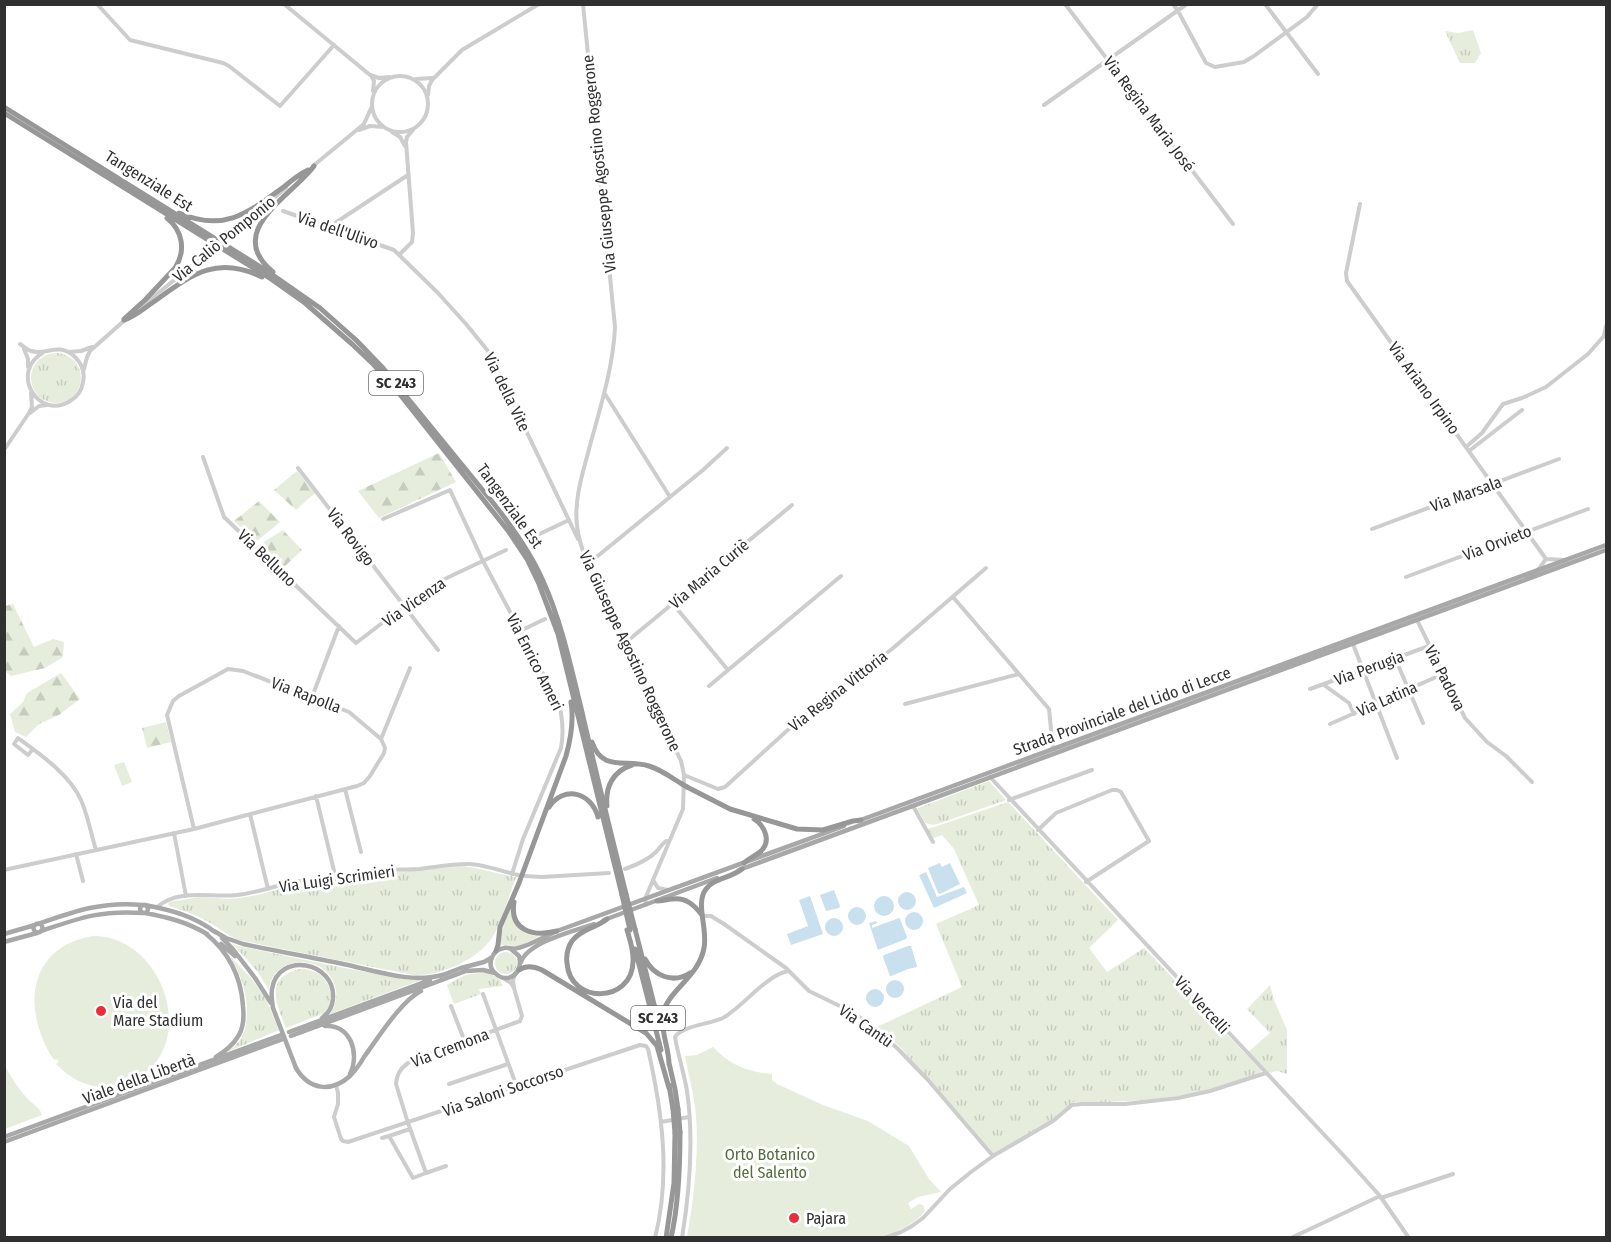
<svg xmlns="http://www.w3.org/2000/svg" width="1611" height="1242" font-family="'Fira Sans Condensed',sans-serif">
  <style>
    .grass { fill: url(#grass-tufts) }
    .forest { fill: url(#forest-firs) }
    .park { fill: #e6eddd }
    .water { fill: #c9e0ee }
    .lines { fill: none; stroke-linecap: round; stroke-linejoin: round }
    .minor { stroke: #cdcdcd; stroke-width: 4 }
    .major { stroke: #a8a8a8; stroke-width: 4.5 }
    .highway { stroke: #979797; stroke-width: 5 }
    .minor-bridge { stroke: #cdcdcd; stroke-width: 4 }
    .major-bridge { stroke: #a8a8a8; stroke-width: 4.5 }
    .highway-bridge { stroke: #979797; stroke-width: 5 }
    .poi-dot { fill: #eb2d3c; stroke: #fff; stroke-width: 2 }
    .labels { text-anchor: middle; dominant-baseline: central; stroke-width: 6; stroke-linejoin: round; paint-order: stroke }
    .shield { fill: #fff; stroke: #6e6e6e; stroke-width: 1.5 }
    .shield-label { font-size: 15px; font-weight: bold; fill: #303030 }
    .street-label { font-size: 16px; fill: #303030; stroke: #fff }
    .poi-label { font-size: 16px; fill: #303030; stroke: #fff; text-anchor: start }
    .park-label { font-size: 16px; fill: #536e3b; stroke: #fff }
  </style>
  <defs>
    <pattern id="grass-tufts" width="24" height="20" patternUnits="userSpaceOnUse" patternTransform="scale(1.5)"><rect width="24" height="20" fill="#e6eddd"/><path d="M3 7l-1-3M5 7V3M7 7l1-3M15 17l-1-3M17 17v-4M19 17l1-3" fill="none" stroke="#c6ccbe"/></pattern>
    <pattern id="forest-firs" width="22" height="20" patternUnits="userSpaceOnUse" patternTransform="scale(1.5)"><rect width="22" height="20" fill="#e6eddd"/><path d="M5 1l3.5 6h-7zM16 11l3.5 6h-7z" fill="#c6ccbe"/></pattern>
  </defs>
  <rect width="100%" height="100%" fill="#fff"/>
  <path class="grass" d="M1473 30 1481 53 1475 63H1460L1445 31 1458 33Z
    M31 378a25 25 0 1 1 50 0a25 25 0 1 1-50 0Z
    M989 781 1006 800 941 823 933 825 925 823 918 810V808Z
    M1008 802 1118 920 1089 948 1107 972 1144 948 1261 1070V1072L1259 1074C1232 1082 1205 1092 1177 1096 1143 1101 1108 1103 1074 1102L1054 1119 995 1153H993L901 1048 877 1027 962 987 936 924 979 905 954 849 942 835 934 838H932L928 829Z
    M462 866C480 868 498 874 516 877 510 893 501 924 492 938 477 960 444 973 418 976L238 940C226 935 217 926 205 920 194 914 181 910 169 906L168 904 169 902 200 897 228 899 239 898 258 895 305 882 349 880 391 872 412 871Z
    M510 907 513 918 532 935 540 936 517 947 508 945H501V934Z
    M232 943 238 946C299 958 360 973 421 980L330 1014C335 1006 337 1000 336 991 331 954 273 952 269 990L257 971Z
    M495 963a11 11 0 1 1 22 0a11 11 0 1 1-22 0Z
    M227 953 251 978 266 999 279 1030 227 1052C232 1048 237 1044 241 1039 251 1021 247 992 239 974 236 966 232 960 227 953Z
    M300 969C306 969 313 970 319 974 331 982 335 1002 325 1013L286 1028C276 1004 264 977 300 969Z
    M488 972 500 980 503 986 479 989 481 994 454 1004 447 985 465 975Z
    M1270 985 1274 1000 1287 1030V1074L1277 1071 1269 1073 1248 1052 1270 1033 1247 1009Z"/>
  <path class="forest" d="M439 453 456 482 379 518 358 491Z
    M297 471 315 493 296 510 274 490Z
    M259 501 280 522 257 541 234 521Z
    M283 530 302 550 283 568 259 545Z
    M13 604 34 647 53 639 64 642 63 657 45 668 11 676 5 671V606Z
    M61 673 80 699 59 715 39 724 26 737 15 732 10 714 23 702 27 693Z
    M166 722 171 742 147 748 142 728Z"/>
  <path class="park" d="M124 762 132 782 122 786 114 765Z
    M93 936C159 935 198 1034 143 1075 134 1082 121 1087 109 1087 88 1088 70 1079 56 1064L59 1062 57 1059 54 1060C22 1012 26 947 93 936Z
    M713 1047C730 1065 747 1072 772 1074V1080L777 1084 823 1105 868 1121 909 1146 929 1179 941 1192 918 1197 908 1203 911 1209 919 1204 923 1205 925 1211C913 1226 896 1232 879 1237H687C694 1197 700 1147 695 1107 693 1090 688 1073 685 1056L697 1055Z
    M4 1065C11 1076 17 1087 26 1097 32 1104 40 1107 42 1115L5 1129Z"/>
  <path class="water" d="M940 863 942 867 950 863 960 884 940 894 938 893 928 868Z
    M926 872 937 897 964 887 967 893 934 908 919 875Z
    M834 890 840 906 839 908 826 911 820 895Z
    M898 901a9 9 0 1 1 18 0a9 9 0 1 1-18 0Z
    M810 896 823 934 791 945 787 934 808 926 799 900Z
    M874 906a10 10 0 1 1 20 0a10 10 0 1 1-20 0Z
    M848 916a9 9 0 1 1 18 0a9 9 0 1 1-18 0Z
    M905 921a9 9 0 1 1 18 0a9 9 0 1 1-18 0Z
    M825 927a9 9 0 1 1 18 0a9 9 0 1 1-18 0Z
    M899 918 900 919 907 937 906 939 878 950 869 923 876 921 877 923 872 925V928Z
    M908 946H911L917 966V967L908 969 891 976H890L883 957 884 955Z
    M886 989a9 9 0 1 1 18 0a9 9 0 1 1-18 0Z
    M866 998a9 9 0 1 1 18 0a9 9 0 1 1-18 0Z"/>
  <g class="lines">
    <path class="minor" d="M97 4 130 40 223 63 229 66 280 106 334 45
      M284 4 370 75 379 78 389 77
      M583 4 615 327C613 370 599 411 588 453 582 475 574 501 577 525 578 539 583 552 588 564L681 761 684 775 683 809 645 899 646 905
      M1065 4 1233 224
      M1173 4 1178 11 1206 63 1215 67 1244 62 1254 56 1307 17 1318 4
      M1265 4 1318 74
      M371 75 374 81 373 91
      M372 104a28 28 0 1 1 56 0a28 28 0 1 1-56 0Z
      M416 79 432 78
      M428 95 429 86 432 80 462 50 539 4
      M1044 105 1187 4
      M359 130 370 126 384 127
      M392 132 400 137 405 146
      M313 166 364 124 372 106
      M1360 204 1346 273 1347 281 1546 559
      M283 211 394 250 438 293 466 324 488 351 578 539
      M251 217 286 188
      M329 227 408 175
      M399 255 412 242 413 233 406 142 407 137 413 130
      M141 307 194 264
      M20 344C23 346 27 350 31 351 47 356 58 341 75 357 82 364 85 373 83 382 82 390 77 397 70 401 39 421 8 372 44 352
      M24 349 28 359V367
      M68 352 81 351 92 347
      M84 369 87 357 90 351 126 319
      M605 394 670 497
      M30 413 39 406 47 405
      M1466 447 1482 433 1503 404 1522 398 1546 387 1588 354 1604 336 1606 326
      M4 450 29 413 32 407 31 393
      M1469 451 1522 410
      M203 457 224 517 356 643 432 585 506 550
      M298 468 438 650
      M383 519 450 490 483 561 559 704C563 720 564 732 561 748L523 839 512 874
      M1372 529 1559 459
      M531 538 569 520
      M588 564 703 470 727 448
      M1538 570 1546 559 1566 560
      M1406 577 1588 509
      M953 597 1049 709 1053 749
      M673 604 728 670
      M1417 620 1465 718 1487 742 1506 756 1532 782
      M520 631 545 619
      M625 643 792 505
      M1353 644 1397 758
      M1395 658 1423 723
      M1324 685 1349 703 1354 714
      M709 686 841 576
      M1310 689 1429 646
      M312 697 339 626
      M905 704 1019 674
      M1330 724 1443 674
      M381 739 410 668
      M33 749 28 755 14 744 18 738C40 754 70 775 81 800 88 816 91 834 96 850
      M684 775 718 789 725 787 801 718 835 691 892 649 986 568
      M990 777 1345 1157 1380 1196 1409 1238
      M345 789 361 852
      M316 796 336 879
      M1009 800 1092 770
      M913 806 933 842
      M250 814 268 889
      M1038 830 1056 813 1112 790H1117L1121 792 1149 841 1086 882
      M174 833 186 896
      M76 854 83 881
      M625 869C636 865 648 860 656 852 660 848 662 844 666 841L669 842
      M4 870 194 829 357 786 364 783 370 776 384 753 385 748 381 739 349 712 243 671 228 669 179 696 173 701 167 715 194 829
      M525 876 542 877 609 873
      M653 880 658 888 668 890
      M157 907C179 888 211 898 237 895 258 893 279 884 300 881 315 879 331 881 346 878 359 876 373 872 386 870 397 869 408 870 419 869 436 867 452 864 469 864 483 864 504 872 518 875
      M703 916H711L724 924 786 968 809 991 854 1013 879 1032 898 1049 928 1080 993 1156
      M505 979 511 983 514 988 513 980 515 975
      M483 994 514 1079
      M451 1006 465 1042
      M449 1084 508 1064
      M336 1085 338 1093V1104L334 1117 341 1139 343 1141 348 1142 640 1045 646 1046 648 1049C662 1111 671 1175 655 1238
      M661 1122 689 1117
      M410 1129 389 1136 413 1178 426 1173 408 1123 396 1084C397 1072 402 1067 411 1061L520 1021 522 1016 514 988
      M382 1138 389 1136
      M426 1173 446 1166
      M1381 1198 1453 1174
      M682 1238C690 1189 694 1140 687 1091 684 1073 678 1055 675 1037 682 1026 710 1024 723 1018 744 1006 765 976 788 971
      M884 1238 901 1232 912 1226 923 1218 950 1189 971 1172 993 1156 1053 1121 1072 1105 1082 1104H1125L1178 1098 1210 1091 1266 1073
      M1291 1238 1380 1196"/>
    <path class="major" d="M858 821 1606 545
      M739 870 1606 550
      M145 905C171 910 194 916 215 932
      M140 909a4 4 0 1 1 8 0a4 4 0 1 1-8 0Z
      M145 913C167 917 187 922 207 934
      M604 920 717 878
      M33.5 928a4.5 4.5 0 1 1 9 0a4.5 4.5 0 1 1-9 0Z
      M38 924C75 911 103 901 143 905
      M41 931C80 918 100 910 143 913
      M214 931 226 938 243 944C276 951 310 957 343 964 373 970 412 984 442 975
      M205 933C229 952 241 976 243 1006 244 1017 244 1028 237 1038 232 1046 224 1052 216 1057
      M4 934 35 925
      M222 938 232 948 255 978 271 1003
      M4 942 37 933
      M221 944 235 956
      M511 949 519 956C524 972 508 986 495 973 486 965 492 950 504 948 509 947 513 950 518 948 528 946 546 936 557 931L844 826
      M521 962C528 942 574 931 594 924
      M440 976 461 968 484 962 491 958
      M273 1008C272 1002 271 995 272 989 278 951 336 961 333 999 332 1008 329 1013 322 1018
      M325 1026C351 1024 360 1054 350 1074
      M289 1032 430 980
      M291 1036 466 971 483 970 495 973
      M296 1068C309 1090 331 1093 350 1076 356 1070 360 1064 364 1057 378 1038 401 1001 421 991
      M4 1137 281 1035
      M4 1142 283 1039"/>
    <path class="highway" d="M4 107 267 271 320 308 356 340 383 368 494 504C513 528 531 553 543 581 562 623 571 668 582 712 596 773 611 834 626 894
      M4 113 271 279 305 303 352 344 374 365 398 392 509 532 527 559 539 584 558 634 622 895
      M179 213C225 233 249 212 285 186 292 180 300 174 308 170
      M273 272C223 231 292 196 314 166
      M124 319 145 300 175 268C186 251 183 231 167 218
      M124 320C134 317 143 309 152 303 190 276 215 254 262 277
      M592 742C602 772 625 759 649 766 660 769 672 778 682 784
      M687 787 730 809 797 829 823 830 853 821 861 820
      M607 806C605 787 613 771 632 765
      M549 807C564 785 591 792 598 817
      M744 863C749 858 755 856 760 852 772 842 765 826 754 819
      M657 901C663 901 667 899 672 899 686 897 694 905 702 915
      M514 902C509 931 534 937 557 931
      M607 919C596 928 581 929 572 941 568 947 566 955 567 963 570 1005 632 1003 633 962 634 951 630 940 627 930
      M635 929 660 1028
      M635 949 661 1050
      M496 951 498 945 500 927 519 883 566 756C571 738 574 720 571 702
      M645 959C654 976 673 984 690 973
      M519 970C526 965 533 966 542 970L646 1033 657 1046 669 1088
      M669 1063 675 1089 678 1109
      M669 1064C669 1048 660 1030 663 1014 667 991 699 977 704 948 708 929 695 903 706 889 714 878 731 878 742 869
      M669 1085 673 1109
      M666 1238 674 1183 675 1133
      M671 1238C679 1203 680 1167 680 1132"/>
    <path class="minor-bridge" d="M194 264 251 217"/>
    <path class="major-bridge" d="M273 1008 296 1068"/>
    <path class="highway-bridge" d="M682 784 687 787
      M626 894 635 929
      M622 895 630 930
      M673 1109 675 1133
      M678 1109 680 1132"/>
  </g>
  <g class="poi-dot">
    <circle cx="101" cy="1011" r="6"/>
    <circle cx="794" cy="1218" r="6"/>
  </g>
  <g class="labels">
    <g class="shield">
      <rect x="369" y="371" width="54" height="24" rx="4.5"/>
      <rect x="631" y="1006" width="54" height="24" rx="4.5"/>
    </g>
    <g class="shield-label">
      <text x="396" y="383">SC 243</text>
      <text x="658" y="1018">SC 243</text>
    </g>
    <g class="street-label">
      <text transform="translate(1149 114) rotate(53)">Via Regina Maria José</text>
      <text transform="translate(599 164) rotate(-96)">Via Giuseppe Agostino Roggerone</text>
      <text transform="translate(149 181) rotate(32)">Tangenziale Est</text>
      <text transform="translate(338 230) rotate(19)">Via dell'Ulivo</text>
      <text transform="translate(224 239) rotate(-39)">Via Caliò Pomponio</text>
      <text transform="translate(1424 388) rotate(54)">Via Ariano Irpino</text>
      <text transform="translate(507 392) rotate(64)">Via della Vite</text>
      <text transform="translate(1466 494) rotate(-20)">Via Marsala</text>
      <text transform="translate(510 506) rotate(54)">Tangenziale Est</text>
      <text transform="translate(351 537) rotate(53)">Via Rovigo</text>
      <text transform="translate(1497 543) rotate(-21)">Via Orvieto</text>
      <text transform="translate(267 558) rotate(44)">Via Belluno</text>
      <text transform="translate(709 574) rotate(-40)">Via Maria Curiè</text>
      <text transform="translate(414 602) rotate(-35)">Via Vicenza</text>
      <text transform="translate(630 651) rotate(65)">Via Giuseppe Agostino Roggerone</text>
      <text transform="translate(535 662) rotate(63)">Via Enrico Ameri</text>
      <text transform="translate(1369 668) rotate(-20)">Via Perugia</text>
      <text transform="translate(1445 678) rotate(63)">Via Padova</text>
      <text transform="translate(838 691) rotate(-38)">Via Regina Vittoria</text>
      <text transform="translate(306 695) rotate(21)">Via Rapolla</text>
      <text transform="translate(1387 699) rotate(-24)">Via Latina</text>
      <text transform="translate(1122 711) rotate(-20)">Strada Provinciale del Lido di Lecce</text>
      <text transform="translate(337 879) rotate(-8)">Via Luigi Scrimieri</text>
      <text transform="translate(1202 1005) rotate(47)">Via Vercelli</text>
      <text transform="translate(866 1026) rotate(35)">Via Cantù</text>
      <text transform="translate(450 1048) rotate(-21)">Via Cremona</text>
      <text transform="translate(139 1079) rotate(-20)">Viale della Libertà</text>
      <text transform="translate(503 1091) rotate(-19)">Via Saloni Soccorso</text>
    </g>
    <g class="poi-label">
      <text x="113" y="1002">Via del<tspan x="113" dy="18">Mare Stadium</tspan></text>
      <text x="806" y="1218">Pajara</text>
    </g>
    <g class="park-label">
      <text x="770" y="1154">Orto Botanico<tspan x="770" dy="18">del Salento</tspan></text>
    </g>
  </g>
  <rect width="1611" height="1242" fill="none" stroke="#303030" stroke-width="12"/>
</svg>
